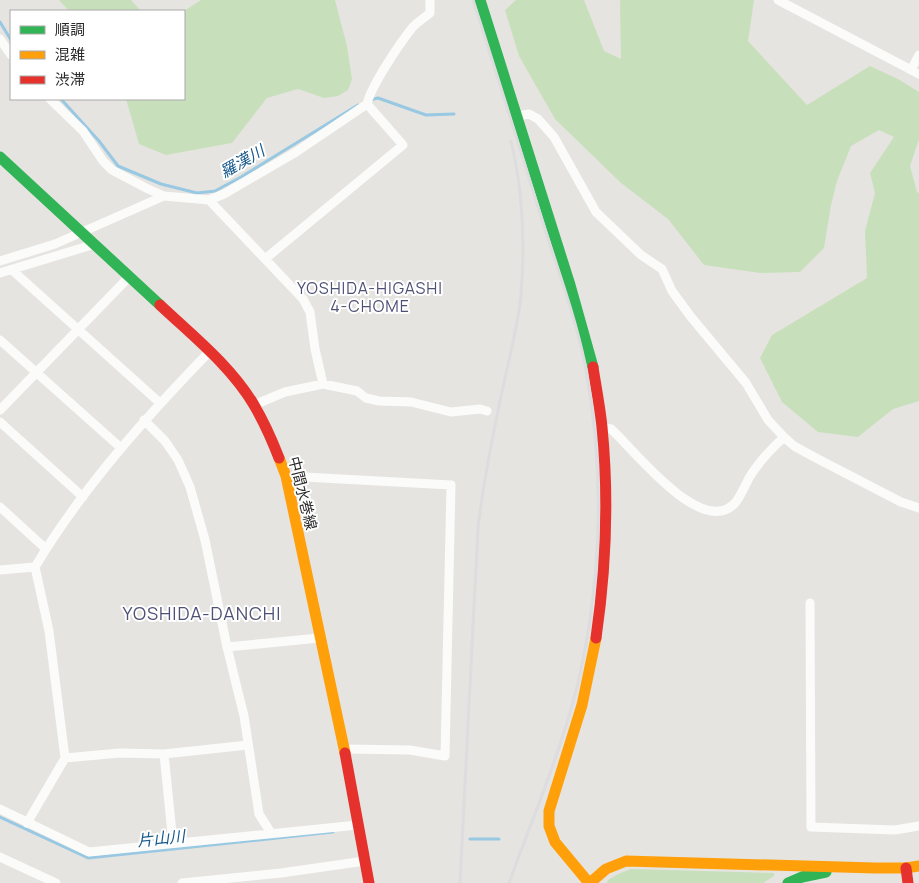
<svg xmlns="http://www.w3.org/2000/svg" width="919" height="883" font-family="Manrope,'Noto Sans JP',sans-serif">
  <style>
    .green { fill: #c7e0bb }
    .lines { fill: none; stroke-linecap: round; stroke-linejoin: round }
    .stream { stroke: #99c9e2; stroke-width: 3 }
    .street { stroke: #fbfbfa; stroke-width: 9 }
    .fast { stroke: #30b455; stroke-width: 11 }
    .slow { stroke: #ff9f0a; stroke-width: 11 }
    .jam { stroke: #e5322d; stroke-width: 11 }
    .rail { stroke: #dddcde; stroke-width: 3 }
    .labels { text-anchor: middle; dominant-baseline: central; stroke-width: 4; stroke-linejoin: round; paint-order: stroke }
    .street-label { font-size: 15px; fill: #292929; stroke: #fff }
    .water-label { font-size: 16px; font-style: italic; fill: #195a8d; stroke: #fff }
    .neighbourhood-label { font-size: 16px; letter-spacing: 1px; fill: #4e5176; stroke: #fff }
    .quarter-label { font-size: 18px; letter-spacing: 1px; fill: #4e5176; stroke: #fff }
  </style>
  <rect width="100%" height="100%" fill="#e6e4e0"/>
  <path class="green" d="M59 0H131L141 11H69Z
    M201 0H335L347 46 352 79 348 90 338 96 324 98 298 89 267 98 232 143 166 155 139 144 126 99H184V11Z
    M516 0H584L604 51 621 59 620 0H754L748 41 807 105 870 66 898 79 919 92V139L910 166 917 192 919 193V401L893 409 858 437 818 432 782 402 760 358 772 335 867 278 865 231 875 193 870 173 894 137 879 130 851 146 837 181 831 205 824 248 800 272 760 273 704 265 668 219 621 183 555 119 519 56 505 10Z
    M631 869 774 873V876L763 883H607L608 880 618 874Z"/>
  <g class="lines">
    <path class="stream" d="M0 22 11 40
      M61 99 99 141 118 166 161 184 197 193 215 191 241 177 358 105
      M370 100 378 98 426 115 454 114
      M0 817 88 858 333 832
      M470 839H499"/>
    <path class="street" d="M778 0 919 74
      M0 39 11 55
      M911 70 919 55
      M50 99 83 131 103 161 112 170 148 189 164 196 209 200 224 194 296 152 367 104C371 86 400 43 412 28 417 22 424 18 430 13V0
      M518 116 529 114 538 119 554 137 596 212 641 255 662 269 672 291 691 317 746 383 768 420 784 437 794 446 816 458 901 502 919 508
      M209 200 303 299 310 312 315 349 323 384
      M265 259 403 145 367 104
      M0 261 55 244 164 196
      M12 270 160 403
      M0 273 95 244
      M0 340 121 448
      M254 405 285 392 323 384 357 391 366 398 379 401 411 402 451 412 480 409 487 411
      M0 410 129 277
      M144 420 165 441 178 460 190 487 205 540 227 647 244 716 259 814 271 833
      M0 422 83 497
      M602 427 611 429C633 448 703 541 736 502 741 495 745 486 749 478 758 463 771 449 784 437
      M286 476 451 485 445 756 410 750 344 749
      M0 507 46 549
      M0 570 35 567
      M810 603 811 827 895 830 919 826
      M227 647 319 638
      M164 754 173 843
      M65 758 120 753 164 754 248 745
      M0 809 89 852 358 825
      M27 823 65 758 49 631 35 567C83 487 146 417 210 351
      M0 857 56 883
      M182 883 281 873 365 861"/>
    <path class="fast" d="M480 0 570 285 593 367
      M0 157 160 305
      M788 883 802 877 826 872"/>
    <path class="slow" d="M279 458 286 476 345 753
      M589 883 555 842 549 826V811L582 705 596 638
      M590 883 606 869 626 861 875 868H906L919 866"/>
    <path class="jam" d="M160 305C193 336 231 366 254 405 264 422 272 440 279 458
      M593 367C596 387 600 407 602 427 609 498 606 569 596 638
      M345 753 369 883
      M906 868 908 883"/>
    <path class="rail" d="M473 0C497 74 520 149 543 223 558 270 575 316 585 364 605 470 602 578 578 683 561 752 533 817 509 883
      M460 883 478 528C484 477 494 428 505 378 511 351 518 323 521 296 525 245 523 191 511 141"/>
  </g>
  <g class="labels">
    <g class="street-label">
      <text transform="translate(303 493) rotate(76)">中間水巻線</text>
    </g>
    <g class="water-label">
      <text transform="translate(242 161) rotate(-30)">羅漢川</text>
      <text transform="translate(161 838) rotate(-6)">片山川</text>
    </g>
    <g class="neighbourhood-label">
      <text x="370" y="288">YOSHIDA-HIGASHI<tspan x="370" dy="18">4-CHOME</tspan></text>
    </g>
    <g class="quarter-label">
      <text x="202" y="613">YOSHIDA-DANCHI</text>
    </g>
  </g>
  <rect x="10" y="10" width="175" height="90" fill="#ffffff" stroke="#a9a9a9"/>
  <rect x="20" y="26" width="25" height="8" fill="#30b455" stroke="#a9a9a9"/>
  <text x="55" y="35" font-size="15" fill="#292929">順調</text>
  <rect x="20" y="51" width="25" height="8" fill="#ff9f0a" stroke="#a9a9a9"/>
  <text x="55" y="60" font-size="15" fill="#292929">混雑</text>
  <rect x="20" y="76" width="25" height="8" fill="#e5322d" stroke="#a9a9a9"/>
  <text x="55" y="85" font-size="15" fill="#292929">渋滞</text>
</svg>
